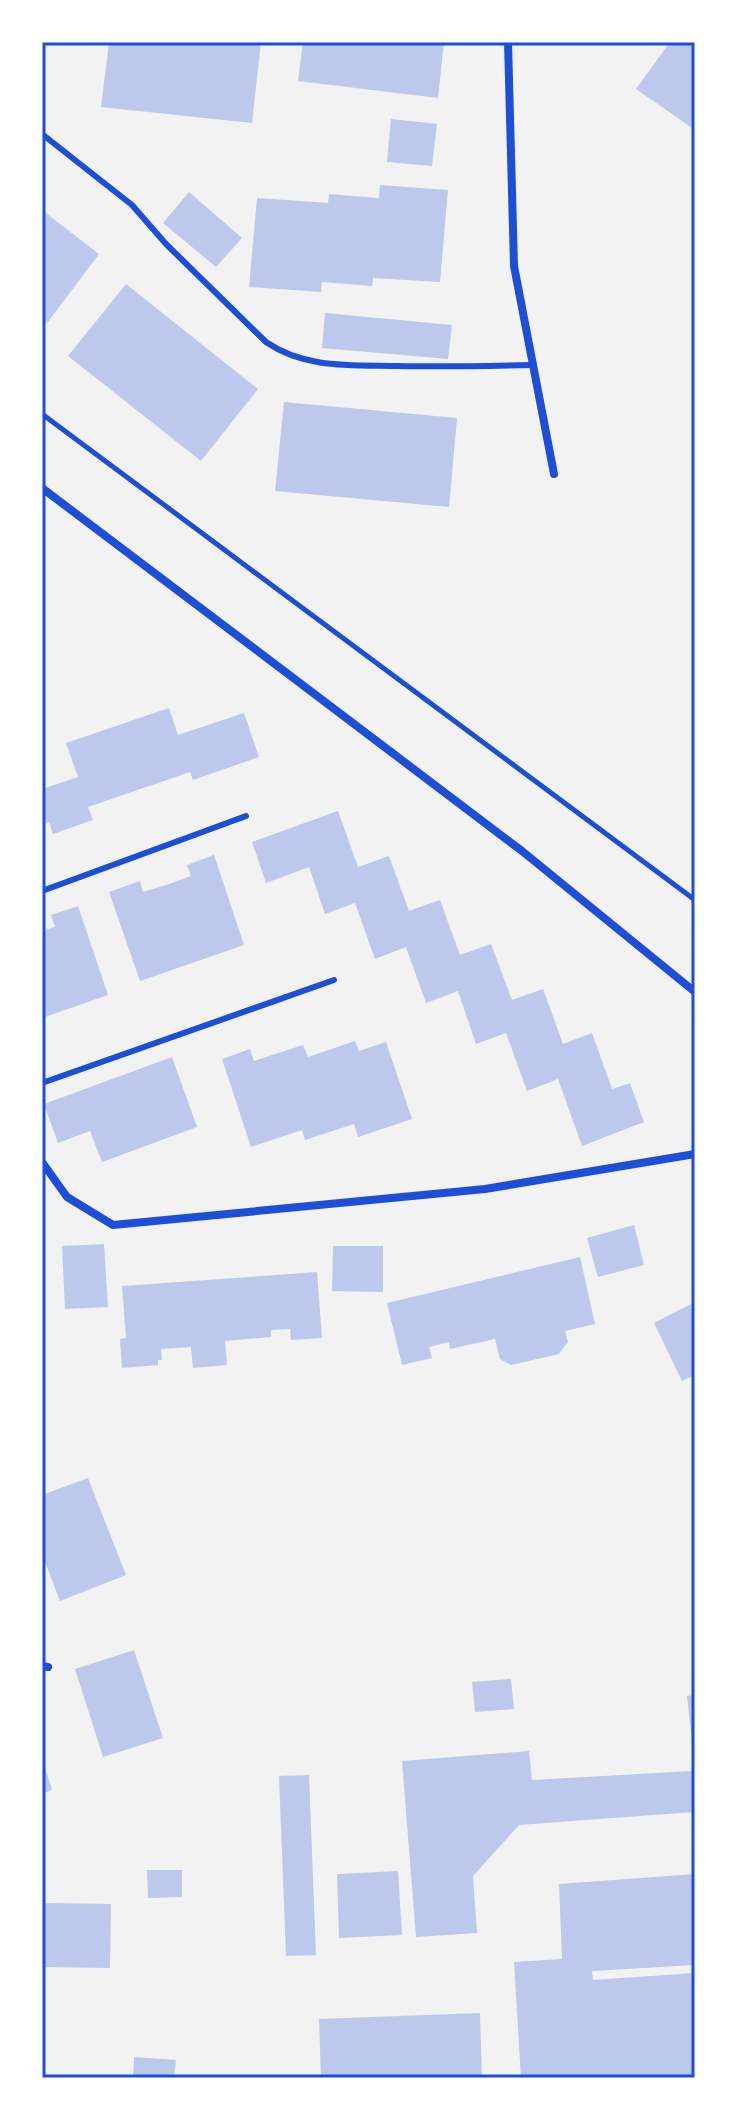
<svg xmlns="http://www.w3.org/2000/svg" width="737" height="2120" font-family="'Source Serif 4',serif">
  <style>
    .building { fill: #bdc9ec }
    .lines { fill: none; stroke-linecap: round; stroke-linejoin: round }
    .path { stroke: #1d4ed8; stroke-width: 5 }
    .service { stroke: #1d4ed8; stroke-width: 6 }
    .minor { stroke: #1d4ed8; stroke-width: 8 }
    .neatline { fill: none; stroke: #1d4ed8; stroke-width: 3 }
  </style>
  <rect width="100%" height="100%" fill="#f2f2f2"/>
  <path class="building" d="M109 42H261L252 123 101 107Z
    M303 42H444L438 98 298 81Z
    M670 42H695V130L636 89Z
    M391 119 437 124 432 166 387 162Z
    M380 185 448 190 440 282 373 278 372 286 322 282 321 292 249 287 257 198 328 203 329 194 379 198Z
    M189 192 242 238 216 267 163 223Z
    M42 210 99 254 47 323 42 319Z
    M126 284 258 389 201 461 68 356Z
    M325 313 452 325 448 359 322 348Z
    M284 402 457 418 449 507 275 491Z
    M169 708 178 735 244 713 259 757 193 780 190 772 88 807 93 820 53 834 49 822 42 824V789L78 777 66 743Z
    M338 811 358 867 389 856 409 911 440 900 460 955 491 944 512 1000 543 989 563 1044 592 1033 612 1089 630 1083 644 1122 582 1146 558 1079 527 1091 506 1033 476 1044 458 991 426 1003 406 947 375 959 355 903 325 914 309 867 266 883 252 842Z
    M214 855 244 945 140 981 109 892 140 881 143 892 166 885 191 876 187 865Z
    M78 906 108 995 42 1018V931L55 927 51 915Z
    M355 1041 359 1051 386 1042 412 1119 358 1137 354 1124 305 1140 302 1130 251 1147 222 1059 250 1049 254 1061 303 1045 308 1057Z
    M172 1057 197 1127 102 1162 90 1131 58 1143 44 1104Z
    M634 1225 644 1265 598 1277 587 1238Z
    M104 1244 108 1307 65 1309 62 1246Z
    M333 1246H383V1292L332 1291Z
    M580 1257 595 1324 565 1331 568 1342 559 1354 511 1365 500 1359 495 1339 450 1349 449 1342 429 1347 432 1358 402 1365 387 1303Z
    M317 1272 322 1338 291 1340 290 1329 271 1330V1337L225 1341 227 1365 193 1368 191 1347 161 1349 162 1360H158V1365L122 1368 120 1339 126 1338 122 1286Z
    M695 1302V1375L682 1381 654 1323Z
    M88 1478 126 1575 60 1601 42 1554V1495Z
    M134 1650 163 1738 103 1757 75 1669Z
    M511 1679 514 1709 475 1712 472 1682Z
    M695 1695V1742H692L687 1696Z
    M529 1751 532 1780 692 1771 694 1812 519 1825 473 1876 477 1933 416 1937 402 1761Z
    M43 1761 52 1790 42 1794V1762Z
    M309 1775 316 1955 286 1956 279 1776Z
    M147 1870H182V1897L148 1898Z
    M398 1871 402 1935 339 1938 337 1874Z
    M695 1874V1965L592 1971 593 1980 695 1973V2078H521L514 1962 562 1959 559 1884Z
    M44 1903 111 1904 110 1968 43 1967Z
    M480 2013 482 2078H321L319 2019Z
    M134 2057 176 2060 174 2078H133Z"/>
  <g class="lines">
    <path class="path" d="M42 414 695 900"/>
    <path class="service" d="M42 134 132 205 166 244 266 342C305 369 352 365 397 366 443 367 488 366 533 365
      M42 891 246 816
      M42 1083 334 980"/>
    <path class="minor" d="M508 42 514 266 554 474
      M42 488 522 851 695 992
      M42 1162 67 1197 113 1225 485 1189 695 1154
      M42 1666 48 1667"/>
  </g>
  <rect width="737" height="2120" fill="none" stroke="#ffffff" stroke-width="88"/>
  <rect x="44" y="44" width="649" height="2032" class="neatline"/>
</svg>
